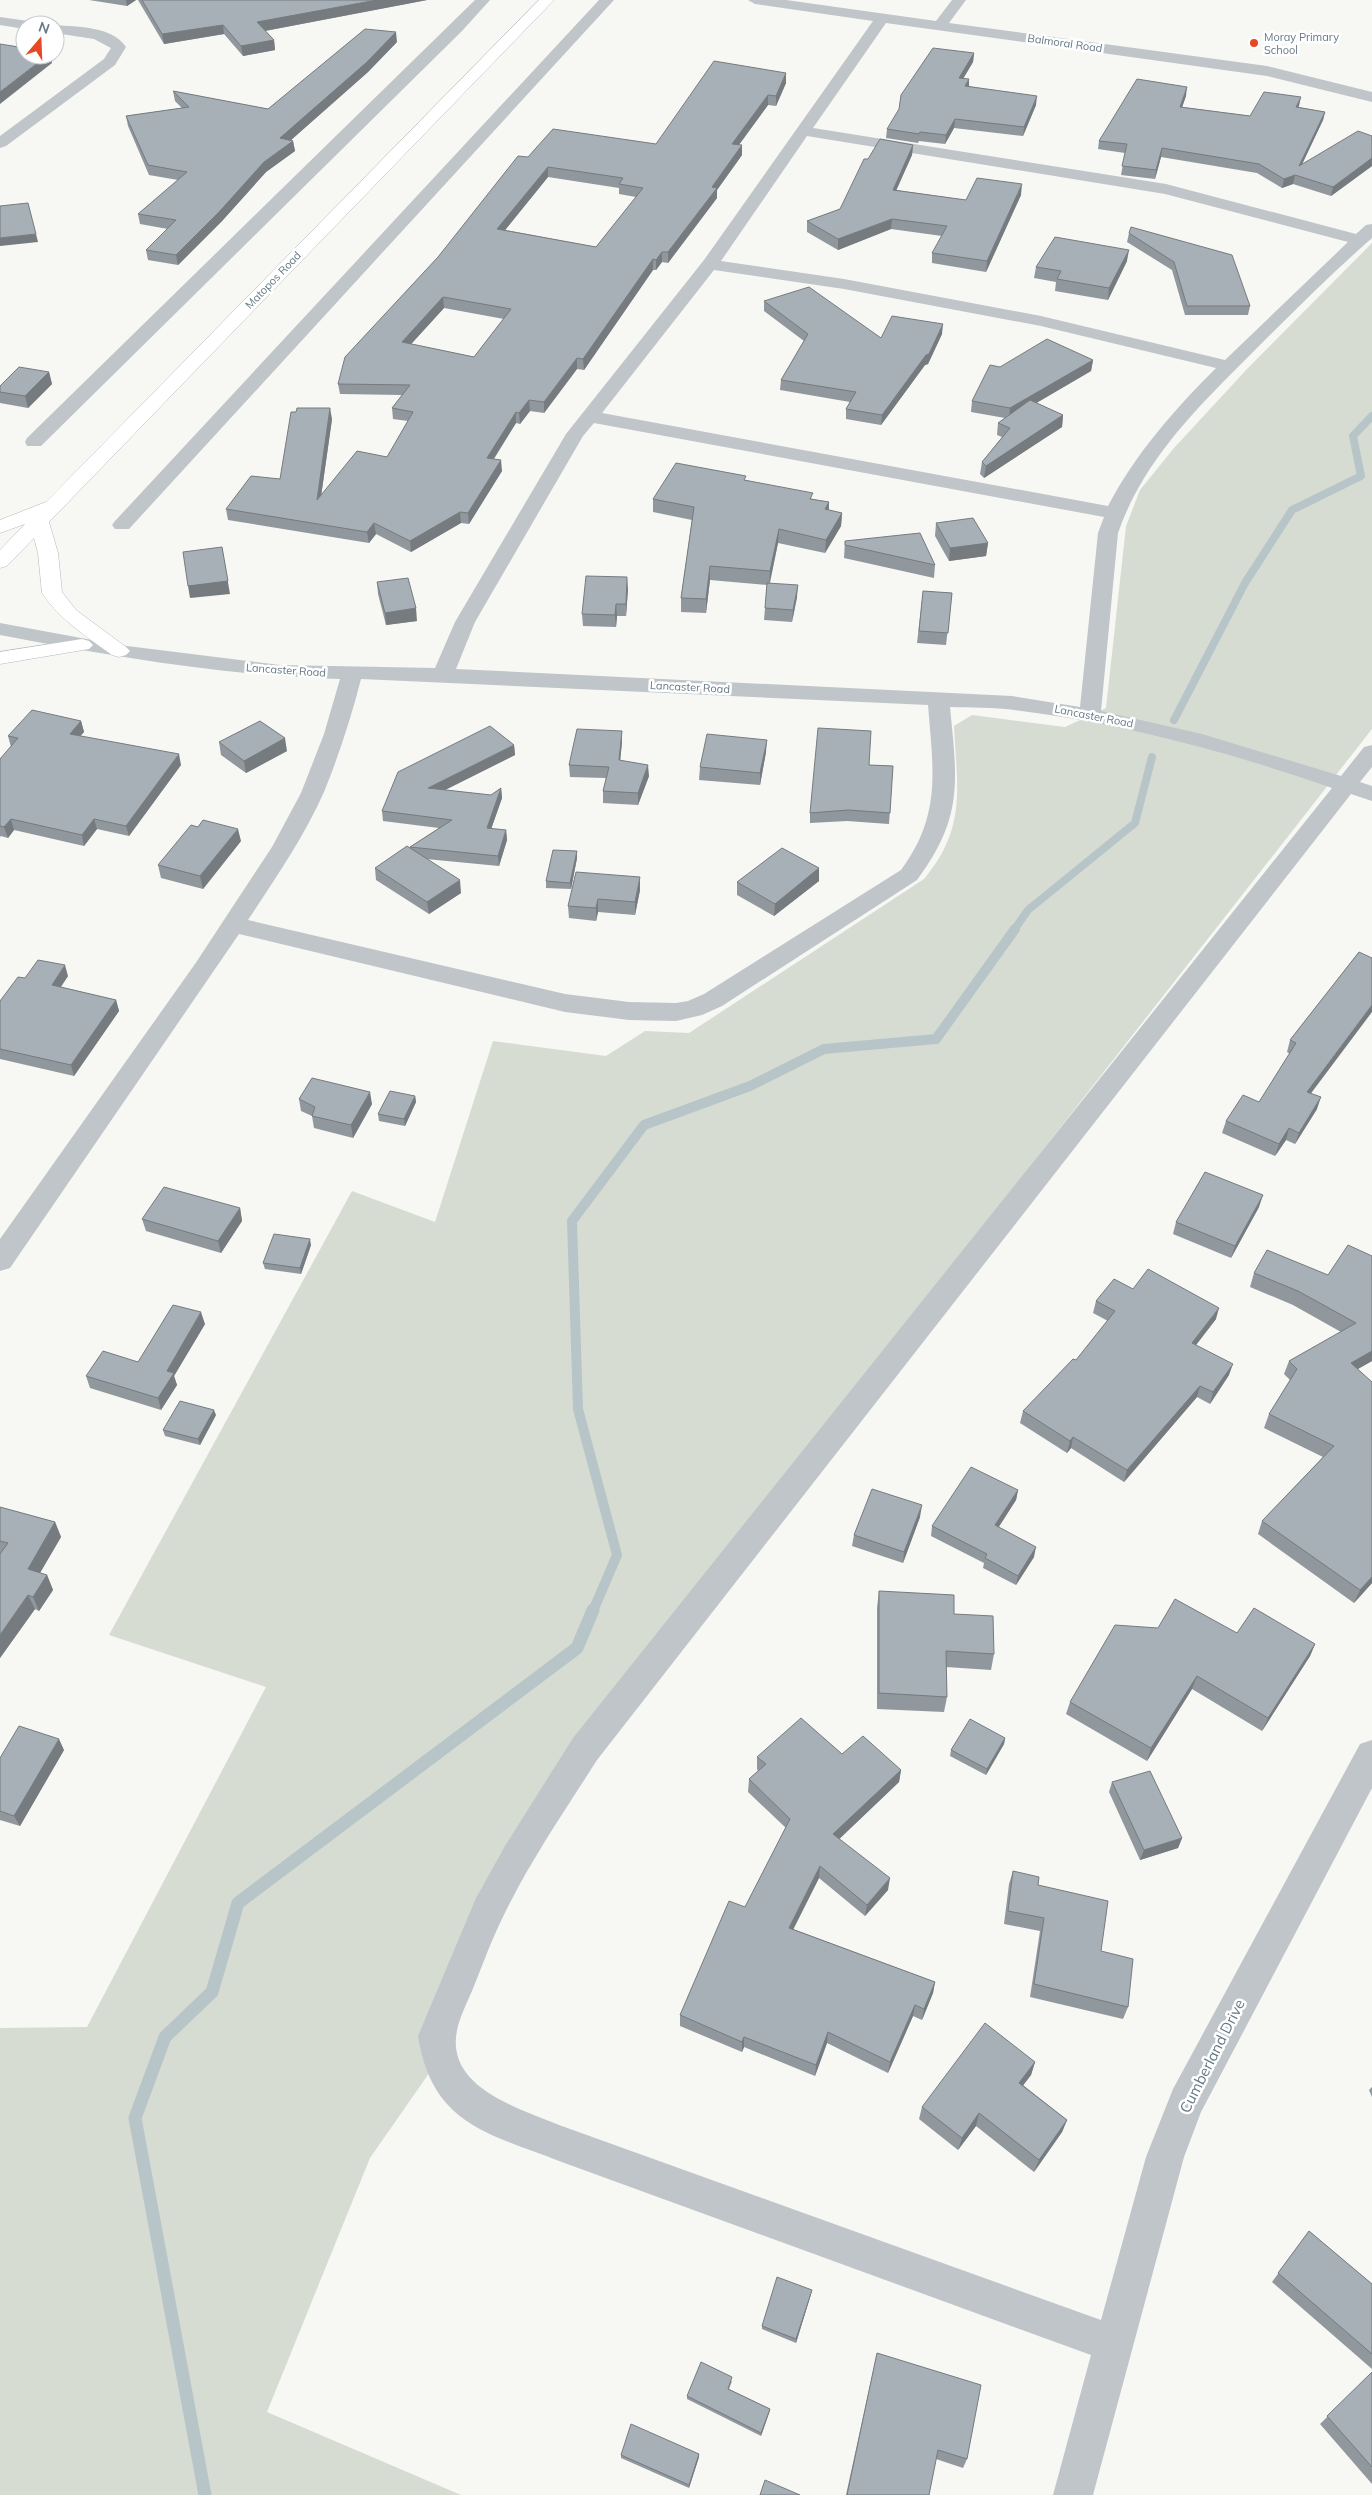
<svg xmlns="http://www.w3.org/2000/svg" width="1372" height="2495" font-family="Mulish,sans-serif">
  <style>
    .green { fill: #d7dcd3 }
    .lines { fill: none; stroke-linecap: round; stroke-linejoin: round }
    .stream-far2 { stroke: #b7c5c8; stroke-width: 8 }
    .stream-far1 { stroke: #b7c5c8; stroke-width: 10 }
    .stream { stroke: #b7c5c8; stroke-width: 13 }
    .major-casing { stroke: #b3b9bd; stroke-width: 1 }
    .minor { fill: #c0c5c9; fill-rule: evenodd }
    .major { fill: #fff; fill-rule: evenodd }
    .wall { fill: #90979d; fill-rule: evenodd }
    .shaded-wall { fill: #757b7f }
    .building { fill: #a7b0b6; stroke: #757b7f; fill-rule: evenodd }
    .poi-dot { fill: #e74824; stroke: #fff; stroke-width: 2 }
    .labels { text-anchor: middle; dominant-baseline: central; stroke-width: 5; stroke-linejoin: round; paint-order: stroke }
    .far-poi-label { font-size: 11px; fill: #657986; stroke: #fff; text-anchor: start }
    .far-street-label { font-size: 11px; fill: #657986; stroke: #fff }
    .near-street-label { font-size: 15px; fill: #657986; stroke: #fff }
  </style>
  <rect width="100%" height="100%" fill="#f7f7f4"/>
  <path class="green" d="M1372 243V729L575 1748 432 2069 370 2158 267 2412 461 2495H0V2028L87 2027 266 1687 109 1635 352 1191 435 1222 493 1041 606 1056 645 1031 689 1033 924 879C967 828 957 787 954 726L972 715 1065 727 1106 708 1126 526 1140 490 1174 448 1247 369Z"/>
  <g class="lines">
    <path class="stream-far2" d="M1174 720 1245 583 1292 510 1361 476 1353 436 1372 416
      M1014 930 1028 910 1135 823 1152 757"/>
    <path class="stream-far1" d="M593 1611 617 1555 578 1409 572 1221 644 1125 750 1086 824 1049 936 1039 1015 929"/>
    <path class="stream" d="M205 2495 135 2118 165 2037 212 1992 238 1903 577 1648 593 1610"/>
    <g class="major-casing">
      <path id="major" d="M539 0H554L49 522 58 553 62 592 76 610 126 647 130 651 126 655 119 657 112 655C86 636 60 620 42 593L38 553 34 538 7 566 0 568V550L25 524 0 533V520L46 502Z
        M82 639 89 641 93 645 89 649 0 664V652Z"/>
    </g>
    <path class="minor" d="M475 0H490L462 31 41 446H27L25 442 27 438Z
      M599 0H614L129 529H115L112 525 115 521Z
      M748 0H786L936 21 952 0H966L949 23 1267 66 1372 92V102L1267 76 886 23 813 128 1166 184 1356 234 1366 225 1372 224V238C1332 273 1294 311 1256 349 1201 404 1144 458 1118 533L1101 711 1202 734 1341 776 1364 747 1372 745V767L1360 782 1372 786V801L1351 794 597 1760C564 1812 528 1864 502 1919 491 1941 483 1964 474 1986 465 2009 450 2032 458 2057 469 2094 527 2112 559 2125L1101 2320 1146 2157 1173 2089 1360 1744 1372 1740V1788L1201 2112 1184 2157 1093 2495H1053L1091 2355 559 2161C487 2133 432 2124 418 2036L476 1898 505 1846 573 1738 1332 788C1229 752 1122 723 1014 710 993 707 971 708 950 707 957 780 964 817 917 880L722 1006 702 1015 676 1021 629 1020 565 1012 239 934 10 1268 0 1271V1239L195 964 272 847 301 793 324 734 340 679C225 676 112 656 0 635V623L119 645 280 665 435 668 455 622 566 434 704 260 873 21 755 4ZM807 136 1165 194 1348 242 1225 360 1041 316 844 279 721 261ZM714 270 844 289 1041 326 1216 368C1174 410 1136 453 1108 506L602 413ZM594 423 1104 517 1098 533 1080 707 1012 696 456 669 475 622 583 436ZM361 679 928 705C933 769 942 815 901 870L704 994 688 1001 676 1003 629 1002 565 994 248 920C275 879 304 837 324 792 339 755 351 718 361 679Z
      M0 17 28 21 35 25H25V29L0 25Z
      M53 25H55C78 27 112 26 126 47L115 65 6 146 0 148V136L104 59 111 48 94 39 55 33Z"/>
    <use href="#major" class="major"/>
  </g>
  <path class="wall" d="M89 0H136L127 6Z
    M138 0H427L265 31 274 40 275 50 243 56 224 34 164 44Z
    M397 42 368 72 291 140 293 141 295 151 266 172 222 221 178 265 148 260 146 250 168 229 140 224 138 214 178 180 149 175 128 126 126 116 182 108 175 101 173 91 268 109Z
    M974 53 973 62 963 79 969 86 1036 105 1023 136 954 128 945 144 919 141 918 143 886 138 887 129Z
    M786 73V83L776 106 768 105 739 145 742 155 717 190V198L668 263 662 262 656 270H653L584 370 577 369 544 413 530 411 520 424 516 423 494 459 502 471 469 524 461 523 411 552 376 534 369 543 228 520 226 509 280 479 332 419 321 496 387 457 408 421 393 419 392 408 402 395 340 394 338 384 438 257 528 157 656 144ZM548 177 619 188V194L636 197 596 247 505 230ZM444 308 504 319 474 357 411 344Z
    M1186 96 1182 107 1250 116 1299 106 1298 107 1325 112 1323 120 1302 164 1372 136V166L1331 196 1293 184 1282 188 1257 173 1161 157 1155 179 1121 175 1125 153 1098 149 1099 141Z
    M913 145 912 155 896 190 966 200 1021 195 986 272 932 263V253L942 236 891 229 838 250 807 232V221L840 209 868 159Z
    M1129 233 1250 306 1248 315H1185L1172 270 1127 242Z
    M1127 261 1108 300 1055 291 1056 282 1034 278 1036 267Z
    M764 301 881 338 942 334 928 364 925 365 881 425 846 419V409L850 402 780 390 781 380 804 341 764 311Z
    M1093 360 1091 371 1036 403 1063 415 1062 427 984 478 980 474 982 462 1002 437 997 435 998 423 1005 418 971 412 972 401 1000 367Z
    M49 372 52 384 28 408 0 403V386Z
    M746 480 813 499 829 502V510L842 513 841 526 825 553 778 543 770 583 797 597 792 622 764 620 767 585 710 580 706 613 681 612V598L692 520 653 512V499Z
    M936 523 988 543 986 556 949 561 935 536Z
    M845 541 935 565 934 578 844 558Z
    M377 582 417 621 386 625 378 594Z
    M628 589 626 616H617L616 627 583 626 582 614Z
    M923 591 952 593 946 645 917 643Z
    M81 721 84 732 80 736 181 765 129 836 97 829 84 846 14 830 8 838 1 836 0 837V759L11 747 8 736Z
    M622 731V742L620 761 649 776 638 805 603 803V791L606 778 570 777 569 765Z
    M219 742 287 751 246 773 221 755Z
    M514 745 515 755 445 790 491 795 501 788 502 798 491 829 506 830 507 840 499 866 426 859 461 893 429 914 376 880 375 868 410 848V847L439 828 383 821 382 811Z
    M766 752 760 785 699 780 700 767Z
    M869 765 893 766 889 824 847 821 810 823V813Z
    M241 841 203 889 161 878 158 865Z
    M577 858 571 889 546 888V881Z
    M819 868V881L774 916 737 895V882Z
    M640 890 635 915 598 912 596 921 569 918 568 906Z
    M1359 952 1311 1093 1317 1109 1295 1144 1286 1140 1275 1156 1222 1133 1226 1121 1259 1102 1290 1054 1287 1052 1290 1040Z
    M68 976 61 987 116 1000 119 1011 74 1076 0 1059V1001L25 978Z
    M415 1096 416 1102 405 1126 379 1121 378 1114Z
    M299 1099 372 1104 353 1138 314 1128 312 1116 301 1111Z
    M1259 1207 1231 1258 1173 1234 1176 1222Z
    M240 1208 242 1221 221 1253 146 1231 142 1219Z
    M311 1245 301 1274 265 1269 263 1263Z
    M1372 1256V1361L1358 1369 1372 1583 1354 1603 1258 1534 1262 1521 1323 1457 1264 1428 1269 1414 1290 1380 1284 1374 1289 1361 1341 1332 1293 1305 1250 1287 1254 1273 1328 1275Z
    M1133 1289 1216 1319 1196 1345 1229 1375 1210 1404 1197 1397 1124 1482 1071 1448 1067 1453 1020 1423 1023 1411 1076 1360 1108 1321 1093 1313 1096 1301Z
    M205 1324 174 1376 177 1385 161 1410 90 1388 86 1376 138 1362Z
    M216 1415 200 1445 165 1436 163 1430Z
    M1018 1490 1016 1500 999 1527 1034 1557 1016 1585 983 1568 984 1563 931 1536 932 1526Z
    M0 1507 55 1522 61 1537 40 1573 47 1575 53 1590 39 1611 35 1609 0 1658Z
    M920 1517 903 1563 852 1546 854 1535Z
    M879 1591 954 1614 994 1654 991 1670 946 1667 947 1697 944 1712 877 1709V1608Z
    M1237 1633 1315 1644 1310 1656 1262 1731 1192 1689 1147 1761 1066 1714 1070 1702Z
    M1005 1738 1004 1744 986 1775 950 1756 951 1750Z
    M64 1750 20 1826 0 1820V1758Z
    M842 1754 901 1770 899 1782 839 1839 888 1890 865 1916 819 1878 793 1929 935 1982 933 1993 922 2020 913 2016 888 2073 827 2043 815 2076 744 2047 742 2052 680 2026V2015L745 1907 786 1828 748 1792 749 1779 758 1771 757 1769V1757Z
    M1112 1782 1182 1838 1178 1848 1140 1860 1109 1792Z
    M1013 1871 1038 1885 1101 1951 1128 2007 1123 2019 1030 1997 1040 1931 1004 1924 1009 1884Z
    M1035 2062 1031 2075 1023 2085 1067 2120 1062 2132 1034 2172 976 2126 958 2150 919 2119 922 2107Z
    M1372 2087V2097L1369 2090Z
    M1309 2231 1372 2284V2369L1272 2282Z
    M811 2294 796 2343 762 2329V2326Z
    M877 2353 967 2459 963 2468 936 2459 929 2495H846Z
    M1372 2373V2484L1320 2424Z
    M732 2381 729 2389 770 2409 769 2413 761 2436 687 2399V2396Z
    M699 2454V2457L689 2488 621 2458V2455Z"/>
  <path class="shaded-wall" d="M126 0H136L127 6Z
    M377 0H427L259 32 257 22Z
    M223 25 224 34 164 44 162 34Z
    M396 32 397 42 368 72 282 148 280 138Z
    M274 40 275 50 243 56 241 46Z
    M974 53 973 62 958 87 959 78Z
    M48 55H51L52 63 0 104V92Z
    M786 73V83L776 106V96Z
    M969 79V88L965 86Z
    M1187 87 1186 96 1179 116 1180 107Z
    M768 95V105L732 154V144Z
    M1037 96 1036 105 1023 136 1024 127Z
    M1301 97 1299 106 1294 116 1296 107Z
    M1325 112 1323 120 1297 175 1299 166Z
    M955 119 954 128 945 144 946 135Z
    M293 141 295 151 266 172 222 221 178 265 176 255 264 162Z
    M742 145V155L717 190V198L668 263V252L712 187Z
    M913 145 912 155 892 200 893 190Z
    M1162 148 1161 157 1155 179 1156 170Z
    M1372 158V166L1331 196 1333 187Z
    M548 167V177L498 239 497 229Z
    M1295 175 1293 184 1282 188 1284 179Z
    M1022 184 1021 195 986 272 987 261Z
    M892 219 891 229 838 250V239Z
    M36 234 38 242 0 246V238Z
    M1129 250 1127 261 1108 300 1109 288Z
    M662 252V262L656 270V260Z
    M653 259V270L584 370 583 359Z
    M443 297 444 308 403 353 402 342Z
    M943 324 942 334 928 364 925 365 881 425 882 415Z
    M577 358V369L544 413V402Z
    M1093 360 1091 371 1009 419 1010 408Z
    M49 372 52 384 28 408 25 396Z
    M529 400 530 411 520 424 519 413Z
    M330 408 332 419 319 511 317 500Z
    M516 412V423L487 469V458Z
    M1063 415 1062 427 984 478 986 466Z
    M501 460 502 471 469 524 468 513Z
    M829 502 828 516 825 509Z
    M460 512 461 523 411 552 410 541Z
    M842 513 841 526 825 553 826 540Z
    M374 523 376 534 369 543 367 532Z
    M779 529 778 543 769 585 770 571Z
    M988 543 986 556 949 561 950 548Z
    M222 547 230 594 190 598 188 586Z
    M710 566V580L706 613V599Z
    M627 577 628 589 626 616V604Z
    M798 585 797 597 792 622 793 610Z
    M616 604 617 616 616 627 615 615Z
    M416 608 417 621 386 625 385 613Z
    M81 721 84 732 73 744 70 734Z
    M622 731V742L619 772V760Z
    M285 738 287 751 246 773 244 761Z
    M767 740 766 752 760 785V773Z
    M514 745 515 755 429 798 428 788Z
    M179 754 181 765 129 836 126 826Z
    M648 765 649 776 638 805V793Z
    M501 788 502 798 488 838 487 828Z
    M11 819 14 830 8 838 4 827Z
    M94 819 97 829 84 846 82 835Z
    M238 829 241 841 203 889 200 876Z
    M506 830 507 840 499 866 498 856Z
    M577 851V858L571 889 570 883Z
    M819 868V881L774 916 775 904Z
    M640 877V890L635 915V902Z
    M460 880 461 893 429 914 427 902Z
    M598 899V912L596 921V908Z
    M65 965 68 976 55 995 52 985Z
    M116 1000 119 1011 74 1076 71 1065Z
    M1372 1005V1012L1303 1104 1307 1092Z
    M370 1092 372 1104 353 1138 351 1125Z
    M415 1096 416 1102 405 1126 404 1119Z
    M1321 1097 1317 1109 1295 1144 1299 1133Z
    M1289 1128 1286 1140 1275 1156 1279 1144Z
    M1263 1195 1259 1207 1231 1258 1235 1246Z
    M240 1208 242 1221 221 1253 218 1241Z
    M310 1239 311 1245 301 1274 300 1268Z
    M1219 1308 1216 1319 1189 1354 1192 1343Z
    M201 1312 205 1324 174 1376 177 1385 161 1410 158 1398 167 1371Z
    M1372 1351V1361L1345 1376 1351 1363Z
    M1233 1364 1229 1375 1210 1404 1213 1392Z
    M1200 1386 1197 1397 1124 1482 1127 1470Z
    M214 1410 216 1415 200 1445 198 1439Z
    M1073 1437 1071 1448 1067 1453 1070 1441Z
    M1018 1490 1016 1500 993 1535 995 1525Z
    M922 1505 920 1517 903 1563 904 1552Z
    M55 1522 61 1537 34 1583 28 1569Z
    M1036 1547 1034 1557 1016 1585 1018 1576Z
    M47 1575 53 1590 39 1611 33 1597Z
    M1372 1577V1583L1354 1603 1360 1590Z
    M28 1595 35 1609 0 1658V1635Z
    M1315 1644 1310 1656 1262 1731 1268 1718Z
    M1197 1676 1192 1689 1147 1761 1151 1748Z
    M1005 1738 1004 1744 986 1775 987 1769Z
    M59 1739 64 1750 20 1826 14 1816Z
    M901 1770 899 1782 832 1846 833 1834Z
    M1182 1838 1178 1848 1140 1860 1144 1850Z
    M820 1866 819 1878 788 1940 789 1928Z
    M890 1878 888 1890 865 1916 867 1905Z
    M935 1982 933 1993 922 2020 924 2009Z
    M915 2005 913 2016 888 2073 890 2062Z
    M828 2032 827 2043 815 2076 816 2065Z
    M744 2037V2047L742 2052V2042Z
    M1035 2062 1031 2075 1015 2096 1019 2083Z
    M979 2113 976 2126 958 2150 962 2138Z
    M1067 2120 1062 2132 1034 2172 1039 2160Z
    M812 2290 811 2294 796 2343V2339Z
    M770 2409 769 2413 761 2436V2433Z
    M699 2454V2457L689 2488V2485Z"/>
  <path class="building" d="M142 0H377L257 22 274 40 241 46 223 25 162 34Z
    M365 29 396 32 367 62 280 138 293 141 264 162 220 211 176 255 146 250 176 220 138 214 187 172 148 165 126 116 189 107 173 91 268 109Z
    M0 44 25 48V55H48L0 92Z
    M933 48 974 53 959 78 969 79 965 86 1037 96 1024 127 955 119 946 135 920 132 919 134 887 129 899 109 901 95Z
    M714 61 786 73 776 96 768 95 732 144 742 145 712 187 717 188 668 252H662L656 260 653 259 583 359 577 358 544 402 529 400 519 413 516 412 487 458 501 460 468 513 460 512 410 541 374 523 367 532 226 509 251 476 280 479 291 412H296L297 408H330L317 500 357 451 387 457 413 412 392 408 410 385 338 384 345 357 438 257 518 156 528 157 553 129 656 144ZM548 167 623 178 619 184 643 188 596 247 497 229ZM443 297 511 309 474 357 402 342Z
    M1137 79 1187 87 1180 107 1250 116 1264 92 1301 97 1296 107 1325 112 1299 166 1358 131 1372 136V158L1333 187 1295 175 1284 179 1259 164 1162 148 1156 170 1122 166 1127 144 1099 141Z
    M880 139 913 145 893 190 966 200 977 178 1022 184 987 261 932 253 947 226 892 219 838 239 807 221 840 209 864 159H868Z
    M28 203 36 234 0 238V206Z
    M1131 227 1232 255 1250 306H1187L1174 262 1129 233Z
    M1055 237 1129 250 1109 288 1057 279 1061 271 1036 267Z
    M809 287 881 338 892 316 943 324 929 354 926 355 882 415 846 409 856 392 781 380 808 334 764 301Z
    M1047 339 1093 360 1010 408 972 401 990 365 1000 367Z
    M19 367 49 372 25 396 0 392V386Z
    M1030 400 1063 415 986 466 982 462 1010 428 998 423Z
    M676 463 746 476 744 480 813 493 810 499 829 502 825 509 842 513 826 540 779 529 770 571 710 566 706 599 681 598 694 507 653 499Z
    M973 518 988 543 950 548 936 523Z
    M920 533 935 565 845 545V541Z
    M222 547 228 581 188 586 183 552Z
    M586 576 627 577 626 604H616L615 615 582 614Z
    M408 578 416 608 385 613 377 582Z
    M767 583 798 585 793 610 765 608Z
    M923 591 952 593 948 633 919 631Z
    M32 710 81 721 70 734 179 754 126 826 94 819 82 835 11 819 4 827 0 826V759L18 738 8 736Z
    M260 721 285 738 244 761 219 742Z
    M490 726 514 745 428 788 491 795 501 788 487 828 506 830 498 856 410 847 452 820 382 811 398 772Z
    M818 728 871 731 869 765 893 766 890 813 848 810 810 813Z
    M577 729 622 731 619 760 648 765 638 793 603 791 609 767 569 765Z
    M707 734 767 740 760 773 700 767Z
    M203 820 238 829 200 876 158 865 191 825 198 827Z
    M407 846 460 880 427 902 375 868Z
    M782 848 819 868 775 904 737 882Z
    M553 850 577 851 570 883 546 881Z
    M576 872 640 877 635 902 598 899 596 908 568 906Z
    M1359 952 1372 958V1005L1307 1092 1321 1097 1299 1133 1289 1128 1279 1144 1226 1121 1243 1095 1259 1102 1296 1043 1290 1040Z
    M38 960 65 965 52 985 116 1000 71 1065 0 1049V1001L18 977 25 978Z
    M312 1078 370 1092 351 1125 312 1116 315 1107 299 1099Z
    M390 1091 415 1096 404 1119 378 1114Z
    M1205 1172 1263 1195 1235 1246 1176 1222Z
    M164 1187 240 1208 218 1241 142 1219Z
    M274 1234 310 1239 300 1268 263 1263Z
    M1348 1245 1372 1256V1351L1351 1363 1372 1382V1577L1360 1590 1262 1521 1334 1446 1269 1414 1297 1369 1289 1361 1356 1323 1298 1291 1254 1273 1267 1250 1328 1275Z
    M1148 1269 1219 1308 1192 1343 1233 1364 1213 1392 1200 1386 1127 1470 1073 1437 1070 1441 1023 1411 1073 1359 1076 1360 1115 1311 1096 1301 1114 1279 1133 1289Z
    M173 1305 201 1312 167 1371 174 1373 158 1398 86 1376 103 1351 138 1362Z
    M180 1401 214 1410 198 1439 163 1430Z
    M971 1467 1018 1490 995 1525 1036 1547 1018 1576 985 1558 987 1554 932 1526Z
    M872 1489 922 1505 904 1552 854 1535Z
    M0 1507 55 1522 28 1569 47 1575 33 1597 28 1595 0 1635V1554L8 1543 0 1541Z
    M879 1591 954 1595V1614L993 1616 994 1654 946 1651 947 1697 879 1693Z
    M1175 1599 1237 1633 1254 1608 1315 1644 1268 1718 1197 1676 1151 1748 1070 1702 1115 1625 1158 1628Z
    M801 1718 842 1754 863 1736 901 1770 833 1834 890 1878 867 1905 820 1866 789 1928 935 1982 924 2009 915 2005 890 2062 828 2032 816 2065 744 2037 742 2042 680 2015 729 1901 745 1907 790 1819 749 1779 766 1764 757 1757Z
    M970 1719 1005 1738 987 1769 951 1750Z
    M19 1726 59 1739 14 1816 0 1811V1758Z
    M1150 1771 1182 1838 1144 1850 1112 1782Z
    M1013 1871 1039 1877 1038 1885 1108 1901 1101 1951 1133 1959 1128 2007 1034 1984 1044 1918 1008 1911Z
    M985 2023 1035 2062 1019 2083 1067 2120 1039 2160 979 2113 962 2138 922 2107Z
    M1309 2231 1372 2284V2354L1278 2273Z
    M777 2277 812 2290 796 2339 762 2326Z
    M877 2353 981 2385 967 2459 938 2450 929 2495H847Z
    M701 2362 732 2377 728 2389 770 2409 761 2433 687 2396Z
    M1372 2372V2467L1327 2416Z
    M631 2424 699 2454 689 2485 621 2455Z
    M765 2480 800 2495H760Z"/>
  <circle class="poi-dot" cx="1254" cy="43" r="5"/>
  <g class="labels">
    <g class="far-poi-label">
      <text x="1264" y="37">Moray Primary<tspan x="1264" dy="13">School</tspan></text>
    </g>
    <g class="far-street-label">
      <text transform="translate(1065 43) rotate(8)">Balmoral Road</text>
      <text transform="translate(273 280) rotate(-46)">Matopos Road</text>
      <text transform="translate(286 670) rotate(4)">Lancaster Road</text>
      <text transform="translate(690 687) rotate(3)">Lancaster Road</text>
      <text transform="translate(1094 716) rotate(11)">Lancaster Road</text>
    </g>
    <g class="near-street-label">
      <text transform="translate(1212 2056) rotate(-63)">Cumberland Drive</text>
    </g>
  </g>
  <g transform="translate(40 40) rotate(19)"><circle r="24" fill="#ffffff" stroke="#c1c9cf"/>
  <path d="M0-4L9 19L0 12L-9 19Z" fill="#e74824"/>
  <text y="-8" font-size="14" font-weight="bold" text-anchor="middle" fill="#657986">N</text>
  </g>
</svg>
